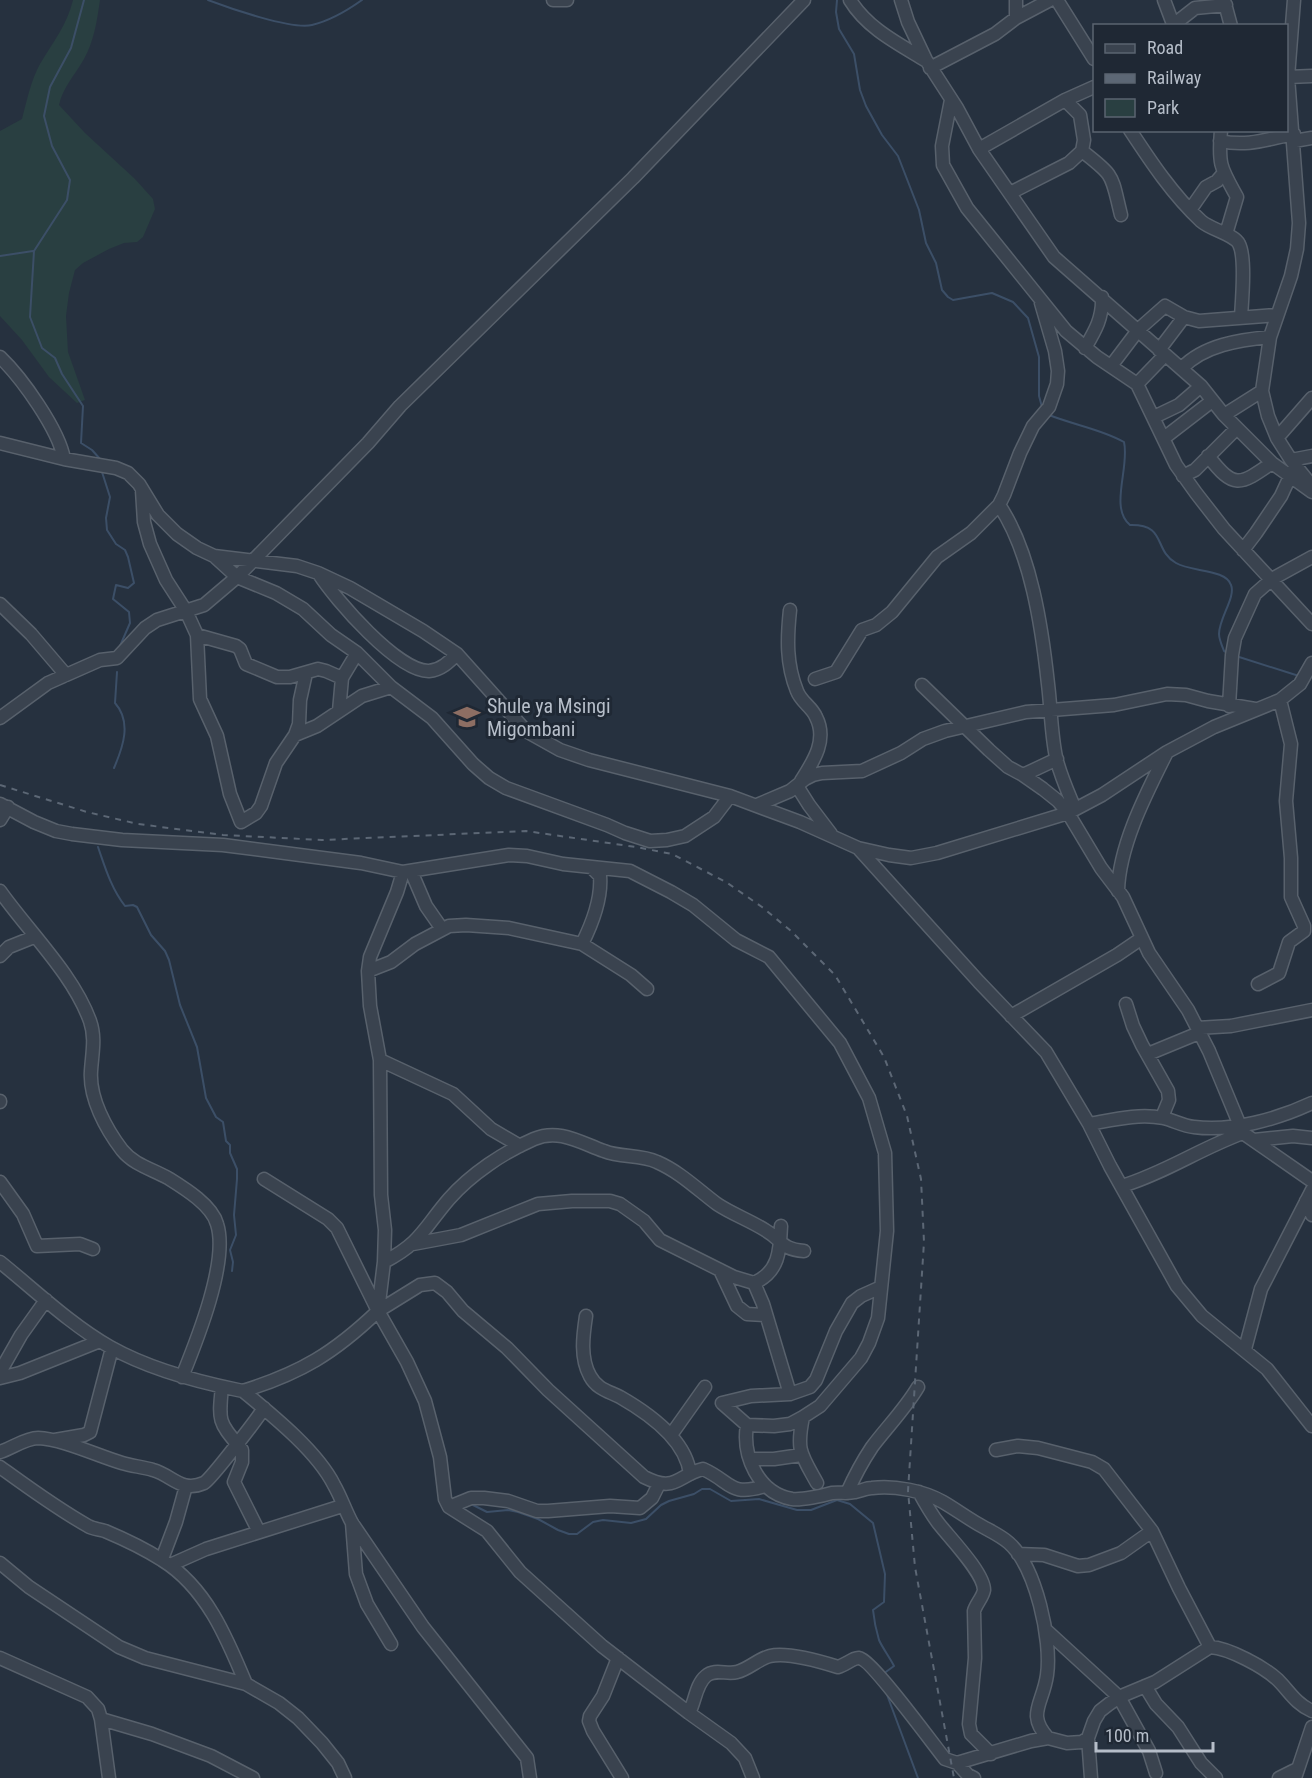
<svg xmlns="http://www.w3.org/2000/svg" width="1312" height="1778" font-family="'Roboto Condensed',sans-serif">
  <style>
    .green { fill: #293f41 }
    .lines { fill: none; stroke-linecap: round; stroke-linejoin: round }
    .stream { stroke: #3c4f67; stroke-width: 2 }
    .minor-casing { stroke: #58616c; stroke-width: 15 }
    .minor { stroke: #3a434f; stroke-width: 12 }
    .rail { stroke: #5c6775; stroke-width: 2; stroke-dasharray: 6 6; stroke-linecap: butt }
    .labels { text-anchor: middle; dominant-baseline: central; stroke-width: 6; stroke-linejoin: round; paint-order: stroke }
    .poi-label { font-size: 20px; fill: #b6bec9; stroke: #1f2834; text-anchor: start }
  </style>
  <rect width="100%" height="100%" fill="#26313f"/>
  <path class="green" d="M73 0H100C97 21 94 41 84 59 75 75 63 87 59 105L85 133 135 179 153 199 155 209 143 237 137 242 124 243 109 249 83 263 75 270 69 293 66 316 68 352 85 400 77 403 49 377 22 340 0 316V131L22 119C27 100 31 80 40 64 53 42 67 25 73 0Z"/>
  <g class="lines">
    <path class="stream" d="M84 0 71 48 50 87 44 116 52 146 70 180 67 200 34 251 30 317 42 348 55 358 62 374 83 406 81 443 92 450 100 459
      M208 0C229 8 292 30 312 25 329 21 348 10 362 0
      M837 0 836 12 839 29 854 54 860 90 866 106 882 135 898 156 919 210 926 243 936 263 942 290 948 297 953 300 992 293 1013 302 1028 318 1039 357V396L1042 407
      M0 256 33 251
      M1049 415C1074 425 1101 429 1124 442 1130 467 1109 508 1130 525 1167 524 1153 550 1176 563 1191 572 1226 569 1231 585 1236 597 1219 618 1219 634 1219 639 1222 646 1224 651L1228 653
      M102 472 110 497 106 518 107 530 116 544 125 550 128 557 134 583 128 588 116 585 113 599 129 612 130 623 120 646
      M1236 656 1299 676
      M114 768C123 747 132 722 115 703L117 672
      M98 847C105 867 111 888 125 906L133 905 137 907 151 935 165 951 169 960 180 1005 197 1047 206 1098 216 1117 223 1122 226 1141 230 1145V1153L237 1169V1179L234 1215 236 1235 230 1250 233 1262 232 1271
      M469 1503 487 1512 508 1510 518 1512 538 1519 558 1530 569 1534H577L593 1522 603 1520 631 1523 646 1519 661 1505 669 1501 694 1494 702 1489H710L731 1501 759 1499 797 1510H811L837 1500 850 1504 873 1523 885 1574 884 1602 873 1610C874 1620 876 1630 879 1640 882 1647 890 1658 894 1666L883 1674
      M886 1692 918 1778"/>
    <g class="minor-casing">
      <path id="minor" d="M553 0H567
        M850 0C867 28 897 43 925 60
        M901 0 908 22 926 60 957 108 979 149 1054 257 1201 386 1224 415 1272 463 1312 492
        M1016 0V18
        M1057 0 1094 59
        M1164 0 1173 24
        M1224 0 1231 26
        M1294 0 1288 77 1299 223 1297 249 1291 276 1270 337 1262 391 1268 416 1277 438 1291 460 1312 486
        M1172 26 1195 8 1226 5
        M930 68 995 34 1016 18 1050 0
        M1288 77 1312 76
        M951 100 942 146 943 165 967 208 1066 331 1097 357 1137 384 1176 465 1196 493 1224 529 1312 624
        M1130 130C1151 162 1173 195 1201 221 1211 230 1234 234 1239 244 1246 257 1242 301 1241 317
        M1221 130C1218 166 1221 168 1237 197L1226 234
        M1220 141C1248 147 1267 139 1294 134
        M1294 141 1312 138
        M979 149 1065 100 1094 87
        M1082 151C1116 177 1111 175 1121 215
        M1010 193 1069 163 1082 151 1084 140 1080 115 1065 100
        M1190 210 1206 187 1217 181 1223 174
        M1085 348C1095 331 1103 318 1102 297
        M1159 350 1184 317
        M0 357C22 378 59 430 64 459
        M1111 366 1139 329 1165 306 1184 317 1199 321 1277 315
        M1182 368C1204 345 1239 340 1270 337
        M1137 384 1165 355
        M1224 415 1262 391
        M1154 417 1179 405 1201 386
        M1164 438 1212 401
        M1277 438 1312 398
        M0 443 64 459 116 468 128 473 139 484 158 515 177 534 197 548 214 556 297 566 318 573 350 588 423 631 457 654 526 731 560 750 589 760 730 796 800 822 858 848 889 855 911 858 937 853 1068 813 1102 795 1167 752 1214 727 1280 700 1300 684 1312 663
        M1208 456C1234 489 1239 486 1272 463
        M1291 460 1312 456
        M1183 476 1195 470 1237 428
        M142 490 144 522 150 544 166 580 186 611 197 635 200 699 217 736 230 794 241 822 256 813 261 806 276 763 295 735 299 724 300 700 306 673
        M999 505C1031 552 1042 628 1048 684 1051 708 1051 733 1056 757 1060 775 1068 792 1075 809
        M1243 550 1256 533 1281 496 1293 470
        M214 556 237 577 276 593 303 609 331 635 357 653 391 687 432 718 473 764 489 778 506 788 607 825 625 833 650 841 667 840 685 836 714 817 730 796
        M319 574C335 599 398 672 429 671 441 670 449 662 457 654
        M0 604 31 634 66 675
        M790 610C787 638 786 664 797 691 801 702 812 707 816 717 828 740 813 762 801 781
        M197 635 236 646 240 649 246 664 277 677H290L318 669 326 671 342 678
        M815 679 836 672 862 630 876 625 892 612 937 557 971 533 999 505 1004 495 1020 453 1033 426 1049 407 1057 384 1058 371 1055 351 1041 303
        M922 685 989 750 1008 767 1023 775 1043 789 1058 801 1068 813 1101 868 1123 897 1149 953 1188 1010 1209 1051 1243 1133 1312 1181
        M1229 706 1232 655 1235 638 1255 594 1272 579 1312 557
        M339 711 342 678 357 653
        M0 718 48 683 100 660 117 658 145 628 157 620 204 605 237 577 368 443 400 406 633 178 804 0
        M295 735 317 726 362 696 391 687
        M1023 775 1057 759
        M797 786 809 805 831 834
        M0 804 34 822 56 831 72 834 122 840 223 845 361 863 403 872 509 855 527 856 563 864 630 871 671 892 693 905 736 940 769 957 840 1043 869 1098 885 1153 887 1231 878 1318 869 1343 861 1358 820 1406 803 1417 790 1424 774 1426 747 1425
        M757 805 790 791 805 779 813 775 822 773 862 771 901 753 923 739 945 731 1026 712 1114 705 1167 694 1186 695 1208 701 1255 709
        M0 820 8 807
        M858 848 979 982 1046 1052 1089 1124 1110 1166 1177 1286 1202 1316 1267 1369 1312 1426
        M411 871 426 906 442 929
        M0 891C29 932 73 974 90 1021 96 1038 92 1054 91 1071 89 1098 106 1129 122 1150 134 1165 152 1169 168 1178 184 1188 212 1205 217 1224 229 1261 197 1340 182 1377
        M1118 891C1119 845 1147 792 1167 752
        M582 944C592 924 602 899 600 876L592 868
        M0 956 9 947 34 937
        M368 971 391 962 415 944 449 926 466 925 509 928 582 944 631 975 647 989
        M1258 984 1279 973 1289 942 1304 931V926L1291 897V858L1286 801 1291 744 1280 700
        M1126 1004 1133 1026 1142 1045 1168 1091 1169 1100 1162 1117
        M1011 1016 1117 955 1142 938
        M1197 1028 1231 1026 1312 1010
        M1148 1054 1199 1033
        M380 1060 453 1094 491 1129 520 1146
        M0 1102V1101
        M1089 1124C1112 1120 1139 1113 1163 1118 1173 1120 1183 1126 1194 1127 1232 1132 1278 1119 1312 1103
        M1254 1140 1293 1136 1312 1138
        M264 1179 328 1219 337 1228 378 1311 407 1362 425 1401 440 1457 445 1499 449 1507 487 1531 520 1572 602 1646 689 1713 731 1743 745 1758 753 1778
        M0 1182 23 1214 37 1246 80 1244 93 1249
        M1122 1186C1165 1173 1201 1148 1243 1133
        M1306 1201 1312 1215
        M413 1244 461 1235 538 1204 572 1201H610L620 1204 644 1221 660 1240 734 1277 754 1283C779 1272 780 1251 781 1226
        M0 1262C36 1291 70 1324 110 1347 149 1369 194 1381 238 1390L243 1391C301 1373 334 1353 378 1311L384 1262 385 1230 381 1195 380 1060 370 1006 368 971 370 957 397 892 403 872
        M384 1262C421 1243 424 1228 449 1199 471 1174 504 1152 534 1139 559 1128 581 1143 604 1151 621 1158 640 1154 657 1162 680 1172 697 1189 717 1204 732 1214 749 1220 765 1230 783 1240 780 1249 804 1251
        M720 1270 737 1306 747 1314 766 1315
        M754 1283 763 1304 790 1394
        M378 1311 420 1285 435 1283 447 1292 463 1311 507 1348 548 1390 644 1477C676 1493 676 1476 703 1469 732 1482 729 1497 765 1486
        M586 1316C583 1336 580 1358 590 1376 597 1389 608 1391 620 1397 648 1413 686 1439 690 1474
        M1245 1349 1261 1289 1312 1190
        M0 1372 21 1335 46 1300
        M0 1378 20 1373 100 1341
        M222 1387C218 1423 219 1422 242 1450V1462L234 1482 259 1532
        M243 1391C272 1415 317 1451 334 1485 341 1497 345 1510 352 1523L423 1627 527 1758 530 1778
        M722 1403 747 1425C742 1456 758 1493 792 1499 802 1500 822 1496 832 1493 840 1492 847 1494 855 1492 861 1491 866 1488 872 1488 894 1485 924 1491 943 1502 955 1509 966 1517 978 1524 988 1530 1000 1535 1009 1543 1036 1567 1052 1640 1047 1675 1043 1704 1026 1714 1048 1738
        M722 1403 751 1396 790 1394 810 1387 816 1380 836 1331 852 1303 861 1296 881 1287
        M803 1417C796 1451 801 1454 817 1483
        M671 1435 705 1387
        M55 1440 84 1435 90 1432 112 1348
        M996 1450 1018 1446 1038 1448 1092 1462 1104 1469 1152 1531 1179 1588 1210 1647
        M0 1452C12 1448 26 1438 38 1438 63 1439 98 1456 122 1463 132 1466 143 1467 153 1470 172 1475 181 1493 204 1483 211 1479 258 1418 264 1408
        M750 1459H774L801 1455
        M0 1467C29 1488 56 1508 88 1526 93 1529 99 1529 105 1531 124 1539 145 1549 162 1560 206 1587 227 1638 246 1684
        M919 1492C925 1503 931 1514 939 1524 950 1538 984 1573 984 1590 983 1597 976 1604 974 1611L975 1658 969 1724 971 1734 991 1754
        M847 1493C854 1477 862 1462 872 1447 887 1427 905 1409 918 1387
        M449 1507 471 1498H484L508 1501 537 1511H548L610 1506 640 1508 652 1498 659 1484
        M352 1523 356 1574 367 1604 391 1644
        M1018 1554 1044 1555 1078 1566 1089 1565 1121 1553 1152 1531
        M162 1559 176 1522 186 1486
        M0 1563 29 1587 119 1647 145 1658 246 1684 279 1703 298 1718 322 1743 338 1763 345 1778
        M170 1565 206 1549 342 1506
        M1047 1631 1119 1697 1149 1751 1156 1773
        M0 1658 87 1697 98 1709 101 1719 152 1734 211 1756 253 1778
        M618 1658 603 1696 590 1716 589 1721 593 1731 622 1778
        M1145 1686 1156 1704 1178 1727 1201 1763 1216 1778
        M689 1713C695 1702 696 1684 706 1676 715 1668 727 1675 737 1672 749 1669 758 1659 770 1656 787 1652 822 1662 838 1667 845 1665 855 1657 859 1658 871 1659 933 1744 945 1759L957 1763 1031 1741 1048 1738 1067 1743 1082 1742 1088 1738 1094 1721 1100 1711 1109 1704 1119 1697 1155 1682 1210 1647C1229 1648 1264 1667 1278 1680 1289 1691 1296 1704 1312 1711
        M101 1719 109 1778
        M1088 1738 1091 1778
        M957 1763 968 1775 974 1778
        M1279 1778 1297 1769
        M1295 1778 1312 1727"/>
    </g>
    <use href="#minor" class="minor"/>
    <path class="rail" d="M0 785 87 812 138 824 223 835 322 840 526 831 636 847 672 854 726 882 762 907 791 931 835 975 884 1057 907 1116 921 1179 924 1242 908 1491 915 1567 954 1778"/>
  </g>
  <defs>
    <g id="school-bare" transform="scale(2.07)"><path d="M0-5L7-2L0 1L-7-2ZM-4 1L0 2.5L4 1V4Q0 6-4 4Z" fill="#8d6e63" stroke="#1f2834" stroke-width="2.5" paint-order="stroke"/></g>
  </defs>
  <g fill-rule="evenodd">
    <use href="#school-bare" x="467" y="717"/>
  </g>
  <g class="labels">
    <g class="poi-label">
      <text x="487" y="706">Shule ya Msingi<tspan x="487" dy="23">Migombani</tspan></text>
    </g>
  </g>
  <rect x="1093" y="24" width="195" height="108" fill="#1f2834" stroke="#5b6470" stroke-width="1.5"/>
  <rect x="1105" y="44" width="30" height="9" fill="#3a434f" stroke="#5b6470" stroke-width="1.5"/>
  <text x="1147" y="54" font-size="18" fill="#b6bec9">Road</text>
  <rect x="1105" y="74" width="30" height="9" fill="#5c6775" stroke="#5b6470" stroke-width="1.5"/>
  <text x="1147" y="84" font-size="18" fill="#b6bec9">Railway</text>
  <rect x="1105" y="99" width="30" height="18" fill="#293f41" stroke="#5b6470" stroke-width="1.5"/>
  <text x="1147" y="114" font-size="18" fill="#b6bec9">Park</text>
  <path d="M1096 1742v9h117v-9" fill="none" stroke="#b6bec9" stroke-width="3"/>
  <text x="1105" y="1742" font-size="18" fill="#b6bec9" stroke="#1f2834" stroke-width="4.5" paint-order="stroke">100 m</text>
</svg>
